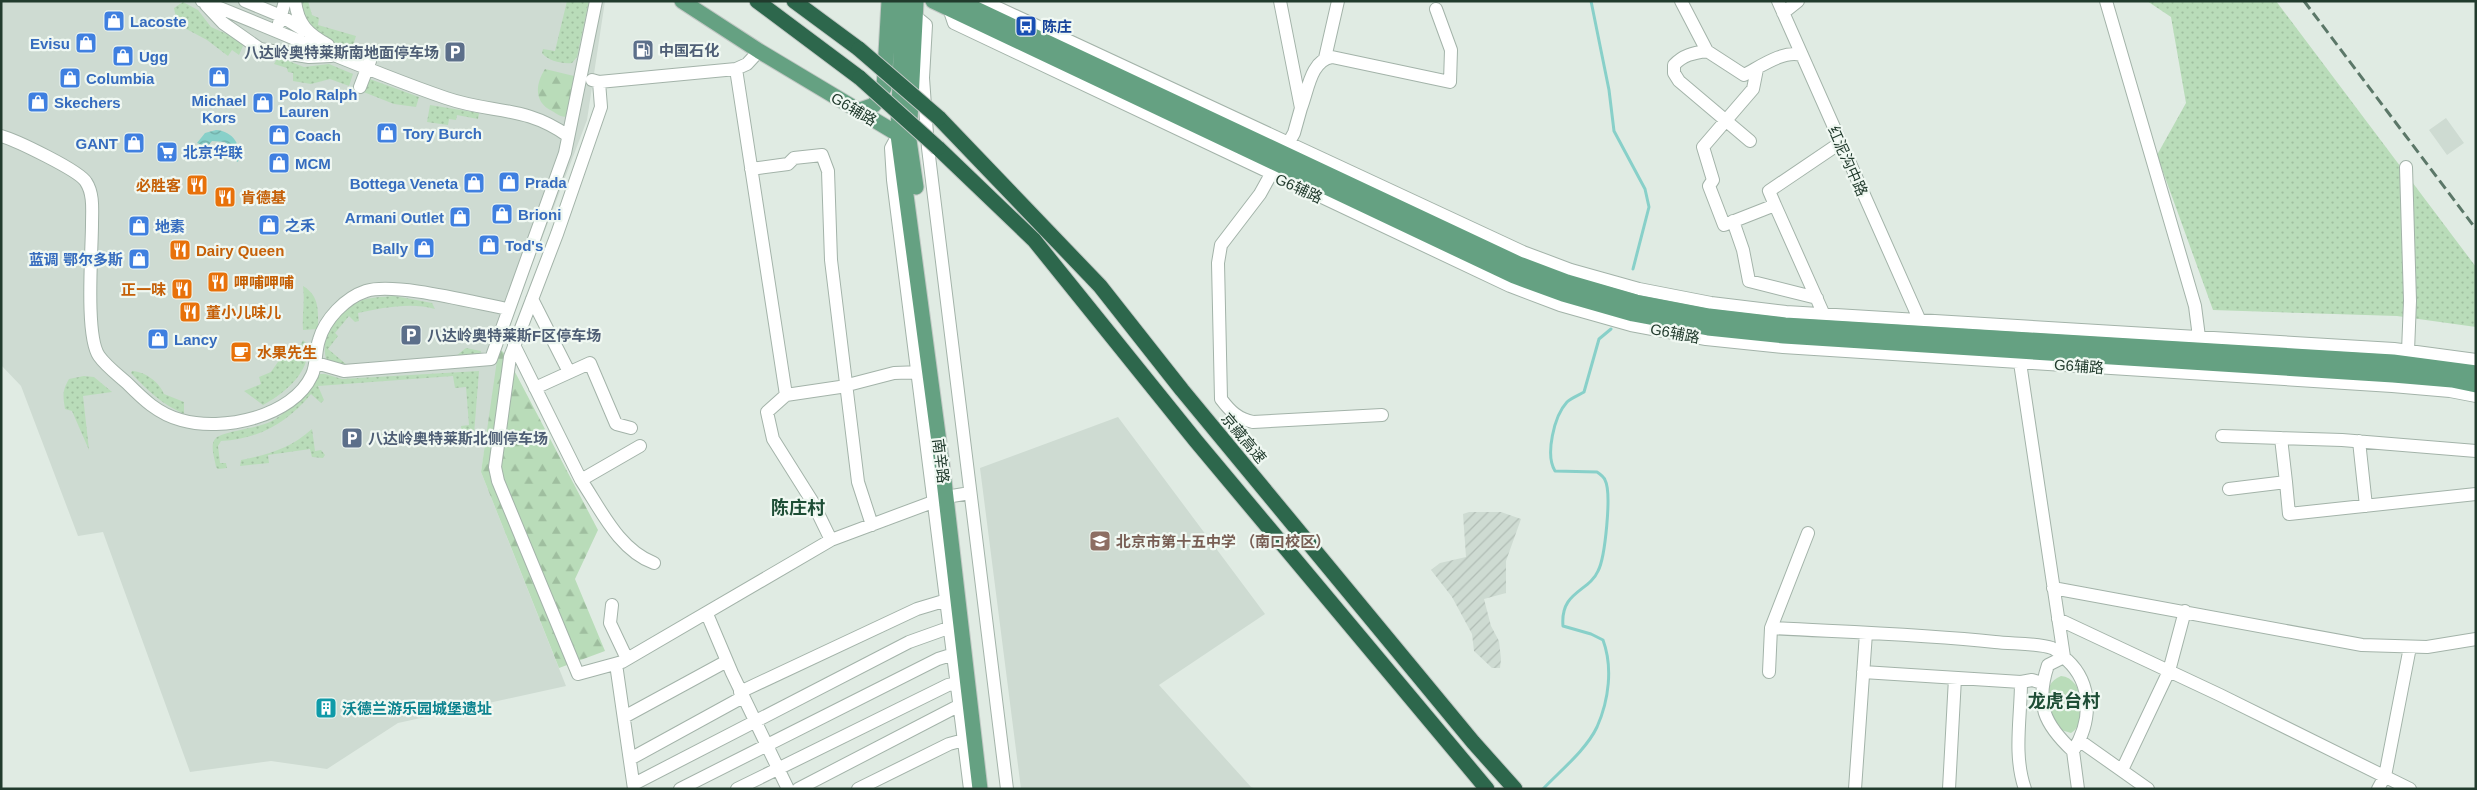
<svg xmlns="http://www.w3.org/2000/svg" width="2477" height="790" font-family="Arial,'Noto Sans SC',sans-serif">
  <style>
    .built { fill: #cedbd2 }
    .industrial { fill: url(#industrial-furrows) }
    .grass { fill: url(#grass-dots) }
    .forest { fill: url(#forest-firs) }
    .green { fill: #b9dcb9 }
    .water { fill: url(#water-waves) }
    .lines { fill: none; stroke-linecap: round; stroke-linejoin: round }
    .stream { stroke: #88d0c9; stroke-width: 3 }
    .minor-casing { stroke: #a3b3a9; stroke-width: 14 }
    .major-casing { stroke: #c1c8c4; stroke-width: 17 }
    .highway-casing { stroke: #c1c8c4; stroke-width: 17 }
    .minor { stroke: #fff; stroke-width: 12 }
    .major { stroke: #65a182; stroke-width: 15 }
    .highway { stroke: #2d674c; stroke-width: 15 }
    .rail { stroke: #5b7768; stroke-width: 3; stroke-dasharray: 10 5; stroke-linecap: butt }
    .highway-bridge-casing { stroke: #c1c8c4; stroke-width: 17; stroke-linecap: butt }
    .highway-bridge { stroke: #2d674c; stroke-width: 15 }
    .labels { text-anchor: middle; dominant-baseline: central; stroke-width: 4.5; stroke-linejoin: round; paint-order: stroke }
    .shop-label { font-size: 15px; font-weight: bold; fill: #366cbe; stroke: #f0f8f2; text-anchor: start }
    .transit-label { font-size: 15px; font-weight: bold; fill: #164399; stroke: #f0f8f2; text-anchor: start }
    .service-label { font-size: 15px; font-weight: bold; fill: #4e5e75; stroke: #f0f8f2; text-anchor: start }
    .street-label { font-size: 15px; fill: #213b2d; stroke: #f0f8f2 }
    .food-label { font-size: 15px; font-weight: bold; fill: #c56008; stroke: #f0f8f2; text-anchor: start }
    .education-label { font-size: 15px; font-weight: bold; fill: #785e54; stroke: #f0f8f2; text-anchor: start }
    .culture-label { font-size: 15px; font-weight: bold; fill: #0d838f; stroke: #f0f8f2; text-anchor: start }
    .quarter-label { font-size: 18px; font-weight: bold; fill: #1d4d35; stroke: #f0f8f2 }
  </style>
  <defs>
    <pattern id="industrial-furrows" width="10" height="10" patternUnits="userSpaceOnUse" patternTransform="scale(1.25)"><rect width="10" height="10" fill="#cedbd2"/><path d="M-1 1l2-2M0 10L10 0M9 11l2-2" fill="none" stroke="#b1bdb5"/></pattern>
    <pattern id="grass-dots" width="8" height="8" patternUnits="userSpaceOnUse" patternTransform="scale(1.25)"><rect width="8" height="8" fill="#b9dcb9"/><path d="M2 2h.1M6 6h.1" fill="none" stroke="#9fbe9f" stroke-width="1.8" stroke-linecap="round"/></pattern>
    <pattern id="forest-firs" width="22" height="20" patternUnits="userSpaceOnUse" patternTransform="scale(1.25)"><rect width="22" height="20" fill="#b9dcb9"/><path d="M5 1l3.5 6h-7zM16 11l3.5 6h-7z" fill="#9fbe9f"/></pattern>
    <pattern id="water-waves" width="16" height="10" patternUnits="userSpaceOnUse" patternTransform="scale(1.25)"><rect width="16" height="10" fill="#88d0c9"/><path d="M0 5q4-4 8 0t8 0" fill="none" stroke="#6faaa4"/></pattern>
  </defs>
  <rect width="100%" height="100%" fill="#e0ebe3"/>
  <path class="built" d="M1 1H605L587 120 500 349 481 472 566 686 398 723 327 769 271 761 190 772 103 532 78 536 21 386 1 365Z
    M2446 118 2464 143 2447 155 2429 130Z
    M1118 417 1265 614 1159 685 1251 787 1256 789H1021L980 468Z"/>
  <path class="industrial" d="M1469 512H1501L1521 519 1506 561V593L1484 599 1491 626 1499 641 1501 659 1500 668H1492L1474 651 1472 634 1452 597 1431 570 1440 563 1466 557 1463 514Z"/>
  <path class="grass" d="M297 1H308L312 15 319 18 318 25 356 36 351 52C320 41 310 31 297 1Z
    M567 1H589L577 57 572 63C562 64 548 61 542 53L543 49 555 51Z
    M2147 1H2276L2476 267V327L2397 316 2213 310 2157 155 2186 103 2171 17Z
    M183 2 198 10 211 27 240 40 243 46 239 55 232 50 228 56 207 40 177 24 174 8Z
    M278 57 304 67 329 64 353 74 349 86 330 79 311 84 293 81V73L288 72 287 68 274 64Z
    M367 78 419 97 416 107 394 104 361 91Z
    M430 105 479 113 478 119 457 115 456 120 449 119 448 125 427 122Z
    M303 286C320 296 318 311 318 329L303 330C302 315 305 302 303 286Z
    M395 296 432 303 435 309C411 302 381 308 358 313L359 321 355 322 349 316 335 333 338 336 328 349 347 365 456 356 466 348 481 351 480 356 343 367 326 359C320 336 336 312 357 302 369 297 382 297 395 296Z
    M303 340 306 343C314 370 284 394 263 405L244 391 261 384 259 377 271 372 282 356 294 357Z
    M132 371C146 372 159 382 164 394L184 402V414C162 404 148 391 131 373Z
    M479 371 474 434 468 440 462 438 461 426 469 425 466 387 455 388 453 376 318 386 324 400 321 403 311 394C287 423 259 439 221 441L218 446 220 463H226L227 468 218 469 216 467C215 459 209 444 216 438 221 432 258 428 270 422 294 410 301 389 320 374H325L342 379Z
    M84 376 94 377 112 392 83 396 89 450 72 411 65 409C63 396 62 391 69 379Z
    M312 429 315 451 321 450 325 455 323 458 312 457 310 449 268 455 269 463 240 466 241 460C268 455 291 448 312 429Z"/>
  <path class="forest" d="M545 69 574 76 575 82 567 117C561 117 557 114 552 111 534 102 535 85 545 69Z
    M500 349 506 355 598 530 575 579 605 651 559 668 481 472 497 360Z"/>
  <path class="green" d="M2061 676C2085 678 2089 723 2071 733L2058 729C2051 713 2038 685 2061 676Z"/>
  <path class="water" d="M216 130C233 131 243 146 238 162L228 156 229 148 225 142 212 141 207 147 197 143 205 133Z"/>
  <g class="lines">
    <path class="stream" d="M1591 1 1609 90 1614 131 1645 189 1649 207 1633 269
      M1543 789C1561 770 1586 750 1597 727 1609 700 1613 667 1603 640L1591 634 1563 626C1560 591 1589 592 1598 571 1605 558 1612 493 1605 480 1604 477 1600 474 1597 472L1555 471C1545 455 1554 416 1567 402 1571 398 1579 395 1584 392L1599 339 1611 329"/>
    <g class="minor-casing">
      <path id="minor" d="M202 1C284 33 364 70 446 98 492 114 525 105 568 136
        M245 1 281 16 304 30
        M295 1C298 25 308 34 328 45
        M983 1 1523 252 1571 270 1639 289 1711 303 1786 312 2394 349 2476 360
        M1280 1 1301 108 1294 133 1285 149
        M1681 1 1707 51 1744 75C1760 67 1783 50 1801 55
        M1778 1 1920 321
        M2106 1 2195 306 2199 337
        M206 5 223 23 260 49 309 57 331 56
        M949 8 954 23 1510 286 1560 305 1631 325 1706 339 1783 347 2392 386 2450 391 2476 396
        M1783 13 1798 1
        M915 16 926 25 923 78 928 148 1007 789
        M279 23 285 1
        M1707 51C1693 53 1683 55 1674 65V73L1679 81 1750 141
        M1325 58 1338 1
        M736 69 786 395 767 412 773 439 812 501 831 540
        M1757 69 1753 89 1703 147 1713 180 1709 186 1724 225 1775 205 1824 315
        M592 80 599 82 736 69 747 64 759 51
        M599 82 601 107 557 234 510 357 495 467 498 481 578 674 622 662 831 540 946 497 970 493
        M360 87 370 61
        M1301 108C1308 90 1311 60 1332 57L1450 82 1451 50 1436 9
        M898 135 891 148 893 180 970 789
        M1 136C16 140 80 171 86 182 94 194 92 211 92 224 92 251 85 336 99 356 106 366 118 375 127 383 143 399 158 414 181 420 222 432 293 417 312 375 317 364 315 352 319 340 325 319 345 298 366 291 395 282 475 303 508 309
        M1275 167 1260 194 1221 245 1218 263 1221 399C1230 411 1238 419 1253 422L1382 415
        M2406 167 2410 301 2408 351
        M751 169 788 164 794 158 822 155 828 171 831 260 858 482 872 525
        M1775 205 1769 191 1840 143
        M1733 221 1743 250 1749 281 1817 298
        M532 299 569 372
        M514 345 581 480
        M2019 356 2064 657
        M316 363 344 371 491 359 565 153 596 1
        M535 388 590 363 616 424 631 428
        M786 395 840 387 894 373 922 372
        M2222 436 2342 440 2476 451
        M2359 441 2366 506
        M640 446 581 480C601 510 619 550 654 563
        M2286 482 2289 514 2476 494
        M2229 489 2286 482 2281 438
        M2053 588 2362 645 2427 647 2476 639
        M612 605 610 623 627 659
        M707 614 732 673 788 789
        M2058 619 2220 695 2410 789
        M1771 628 1808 533
        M616 664 634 789
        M1769 672 1771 628C1846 632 1921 634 1995 642 2011 644 2038 643 2052 648 2057 650 2063 657 2067 660 2093 684 2092 722 2073 751 2044 724 2035 704 2048 665L2064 657
        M1863 672 2021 682
        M740 692 917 609 947 600
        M624 717 727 661
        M2080 741 2148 789
        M2073 751 2078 789
        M630 759 743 697
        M2122 770 2169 671 2185 611
        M634 784 909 642 951 627
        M680 789 938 659 954 654
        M737 789 948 685 958 683
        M798 789 960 705
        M858 789 949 744 964 740
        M1855 789 1866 633
        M1949 789 1955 678
        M2025 789C2013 755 2021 717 2021 682L2032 680 2042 683
        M2378 789 2385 776 2410 647"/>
    </g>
    <g class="major-casing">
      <path id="major" d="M682 1 759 51 906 139
        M903 1 898 135 943 472 980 789
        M933 1 1514 276 1563 294 1633 314 1708 328 1784 336 2393 375 2452 380 2476 385
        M959 1 1519 264 1567 282 1636 302 1709 316 1785 325 2393 362 2476 373
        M857 111 874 105 884 88 889 1
        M916 187 909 140 916 1"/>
    </g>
    <g class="highway-casing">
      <path id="highway" d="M757 1 860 78
        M794 1 859 49
        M939 118 1100 286 1182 390 1473 742 1515 789
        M938 148 1034 240 1196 441 1487 789"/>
    </g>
    <use href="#minor" class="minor"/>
    <use href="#major" class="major"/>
    <use href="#highway" class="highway"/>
    <path class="rail" d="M2304 1 2476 229"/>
    <g class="highway-bridge-casing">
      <path id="highway-bridge" d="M859 49 939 118
        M860 78 938 148"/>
    </g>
    <use href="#highway-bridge" class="highway-bridge"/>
  </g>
  <defs>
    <g id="shop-square" transform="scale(1.125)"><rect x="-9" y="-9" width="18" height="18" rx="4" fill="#3f7fe0" stroke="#f0f8f2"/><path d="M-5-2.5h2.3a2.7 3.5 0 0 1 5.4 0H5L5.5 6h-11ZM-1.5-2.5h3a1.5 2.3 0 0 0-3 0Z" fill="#fff"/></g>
    <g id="bus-square" transform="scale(1.125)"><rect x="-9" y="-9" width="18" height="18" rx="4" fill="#1a4fb4" stroke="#f0f8f2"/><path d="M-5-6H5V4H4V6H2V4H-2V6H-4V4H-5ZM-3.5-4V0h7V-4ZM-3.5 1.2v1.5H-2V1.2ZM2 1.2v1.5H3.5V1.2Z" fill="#fff"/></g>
    <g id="fuel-square" transform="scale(1.125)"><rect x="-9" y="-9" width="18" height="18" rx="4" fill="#5c6f8a" stroke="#f0f8f2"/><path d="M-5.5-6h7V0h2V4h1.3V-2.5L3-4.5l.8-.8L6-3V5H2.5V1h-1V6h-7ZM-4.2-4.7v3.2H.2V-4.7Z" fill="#fff"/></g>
    <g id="parking-square" transform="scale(1.125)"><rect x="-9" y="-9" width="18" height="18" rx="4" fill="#5c6f8a" stroke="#f0f8f2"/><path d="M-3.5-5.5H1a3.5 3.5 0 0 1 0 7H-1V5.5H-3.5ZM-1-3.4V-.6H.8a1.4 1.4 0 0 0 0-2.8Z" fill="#fff"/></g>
    <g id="supermarket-square" transform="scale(1.125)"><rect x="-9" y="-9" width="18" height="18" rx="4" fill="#3f7fe0" stroke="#f0f8f2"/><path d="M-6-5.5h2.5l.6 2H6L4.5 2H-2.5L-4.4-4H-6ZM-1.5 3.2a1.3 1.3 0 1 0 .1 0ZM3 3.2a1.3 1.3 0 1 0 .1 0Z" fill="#fff"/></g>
    <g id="restaurant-square" transform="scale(1.125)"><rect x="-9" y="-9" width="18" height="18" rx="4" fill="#e8710a" stroke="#f0f8f2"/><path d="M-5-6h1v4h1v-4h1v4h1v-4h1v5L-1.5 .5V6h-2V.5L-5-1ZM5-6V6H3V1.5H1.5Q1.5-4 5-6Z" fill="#fff"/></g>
    <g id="cafe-square" transform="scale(1.125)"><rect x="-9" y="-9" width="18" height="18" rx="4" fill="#e8710a" stroke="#f0f8f2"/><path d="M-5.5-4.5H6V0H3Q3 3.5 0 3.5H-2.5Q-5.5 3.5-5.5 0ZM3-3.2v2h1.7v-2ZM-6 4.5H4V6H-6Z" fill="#fff"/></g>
    <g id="school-square" transform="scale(1.125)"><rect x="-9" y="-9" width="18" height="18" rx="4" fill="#8d6e63" stroke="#f0f8f2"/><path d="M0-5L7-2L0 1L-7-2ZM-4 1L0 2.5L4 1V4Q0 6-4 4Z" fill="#fff"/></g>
    <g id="building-square" transform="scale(1.125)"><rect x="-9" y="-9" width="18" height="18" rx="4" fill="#0f9aa8" stroke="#f0f8f2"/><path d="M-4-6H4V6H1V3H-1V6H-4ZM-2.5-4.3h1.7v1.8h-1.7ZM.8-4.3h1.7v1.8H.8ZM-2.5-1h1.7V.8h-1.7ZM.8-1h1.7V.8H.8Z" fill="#fff"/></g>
  </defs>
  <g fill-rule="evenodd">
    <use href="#shop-square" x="114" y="21"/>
    <use href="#bus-square" x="1026" y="26"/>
    <use href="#shop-square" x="86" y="43"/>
    <use href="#fuel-square" x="643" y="50"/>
    <use href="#parking-square" x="455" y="52"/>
    <use href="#shop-square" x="123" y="56"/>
    <use href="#shop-square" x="219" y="77"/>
    <use href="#shop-square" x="70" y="78"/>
    <use href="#shop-square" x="38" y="102"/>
    <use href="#shop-square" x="263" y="103"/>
    <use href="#shop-square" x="387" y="133"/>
    <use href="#shop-square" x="279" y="135"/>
    <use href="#shop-square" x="134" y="143"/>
    <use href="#supermarket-square" x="167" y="152"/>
    <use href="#shop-square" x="279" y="163"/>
    <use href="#shop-square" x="509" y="182"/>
    <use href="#shop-square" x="474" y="183"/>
    <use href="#restaurant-square" x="197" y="185"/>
    <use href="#restaurant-square" x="225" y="197"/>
    <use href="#shop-square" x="502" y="214"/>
    <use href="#shop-square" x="460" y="217"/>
    <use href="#shop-square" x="269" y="225"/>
    <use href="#shop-square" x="139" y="226"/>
    <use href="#shop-square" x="489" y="245"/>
    <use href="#shop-square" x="424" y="248"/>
    <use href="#restaurant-square" x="180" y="250"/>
    <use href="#shop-square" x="139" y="259"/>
    <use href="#restaurant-square" x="218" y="282"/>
    <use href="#restaurant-square" x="182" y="289"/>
    <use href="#restaurant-square" x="190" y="312"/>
    <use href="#parking-square" x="411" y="335"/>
    <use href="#shop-square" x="158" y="339"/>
    <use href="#cafe-square" x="241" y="352"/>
    <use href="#parking-square" x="352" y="438"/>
    <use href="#school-square" x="1100" y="541"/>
    <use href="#building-square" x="326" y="708"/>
  </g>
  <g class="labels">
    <g class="shop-label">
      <text x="130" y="21">Lacoste</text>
      <text x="70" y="43" text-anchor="end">Evisu</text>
      <text x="139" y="56">Ugg</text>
      <text x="86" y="78">Columbia</text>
      <text x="279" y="94">Polo Ralph<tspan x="279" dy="17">Lauren</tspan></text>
      <text x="219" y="100" text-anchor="middle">Michael<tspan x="219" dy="17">Kors</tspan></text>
      <text x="54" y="102">Skechers</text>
      <text x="403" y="133">Tory Burch</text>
      <text x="295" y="135">Coach</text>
      <text x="118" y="143" text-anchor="end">GANT</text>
      <text x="183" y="152">北京华联</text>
      <text x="295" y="163">MCM</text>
      <text x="525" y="182">Prada</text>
      <text x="458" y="183" text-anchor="end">Bottega Veneta</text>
      <text x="518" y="214">Brioni</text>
      <text x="444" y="217" text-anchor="end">Armani Outlet</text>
      <text x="285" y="225">之禾</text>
      <text x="155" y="226">地素</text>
      <text x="505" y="245">Tod's</text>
      <text x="408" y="248" text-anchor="end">Bally</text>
      <text x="123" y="259" text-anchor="end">蓝调 鄂尔多斯</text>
      <text x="174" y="339">Lancy</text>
    </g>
    <g class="transit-label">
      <text x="1042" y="26">陈庄</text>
    </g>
    <g class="service-label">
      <text x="659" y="50">中国石化</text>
      <text x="439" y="52" text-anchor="end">八达岭奥特莱斯南地面停车场</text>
      <text x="427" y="335">八达岭奥特莱斯F区停车场</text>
      <text x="368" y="438">八达岭奥特莱斯北侧停车场</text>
    </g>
    <g class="street-label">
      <text transform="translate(854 109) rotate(31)">G6辅路</text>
      <text transform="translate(1848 161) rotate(66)">红泥沟中路</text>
      <text transform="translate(1299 188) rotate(25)">G6辅路</text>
      <text transform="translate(1675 333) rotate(11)">G6辅路</text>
      <text transform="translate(2079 366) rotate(4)">G6辅路</text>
      <text transform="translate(1244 438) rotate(50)">京藏高速</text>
      <text transform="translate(941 461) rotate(83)">南辛路</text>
    </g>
    <g class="food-label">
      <text x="181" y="185" text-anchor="end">必胜客</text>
      <text x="241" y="197">肯德基</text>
      <text x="196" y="250">Dairy Queen</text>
      <text x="234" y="282">呷哺呷哺</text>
      <text x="166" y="289" text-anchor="end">正一味</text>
      <text x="206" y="312">董小儿味儿</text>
      <text x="257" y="352">水果先生</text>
    </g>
    <g class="education-label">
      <text x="1116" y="541">北京市第十五中学 （南口校区）</text>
    </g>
    <g class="culture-label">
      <text x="342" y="708">沃德兰游乐园城堡遗址</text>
    </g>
    <g class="quarter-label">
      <text x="798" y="508">陈庄村</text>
      <text x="2064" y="701">龙虎台村</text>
    </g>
  </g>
  <rect width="2477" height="790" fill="none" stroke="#213b2d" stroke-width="5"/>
</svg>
